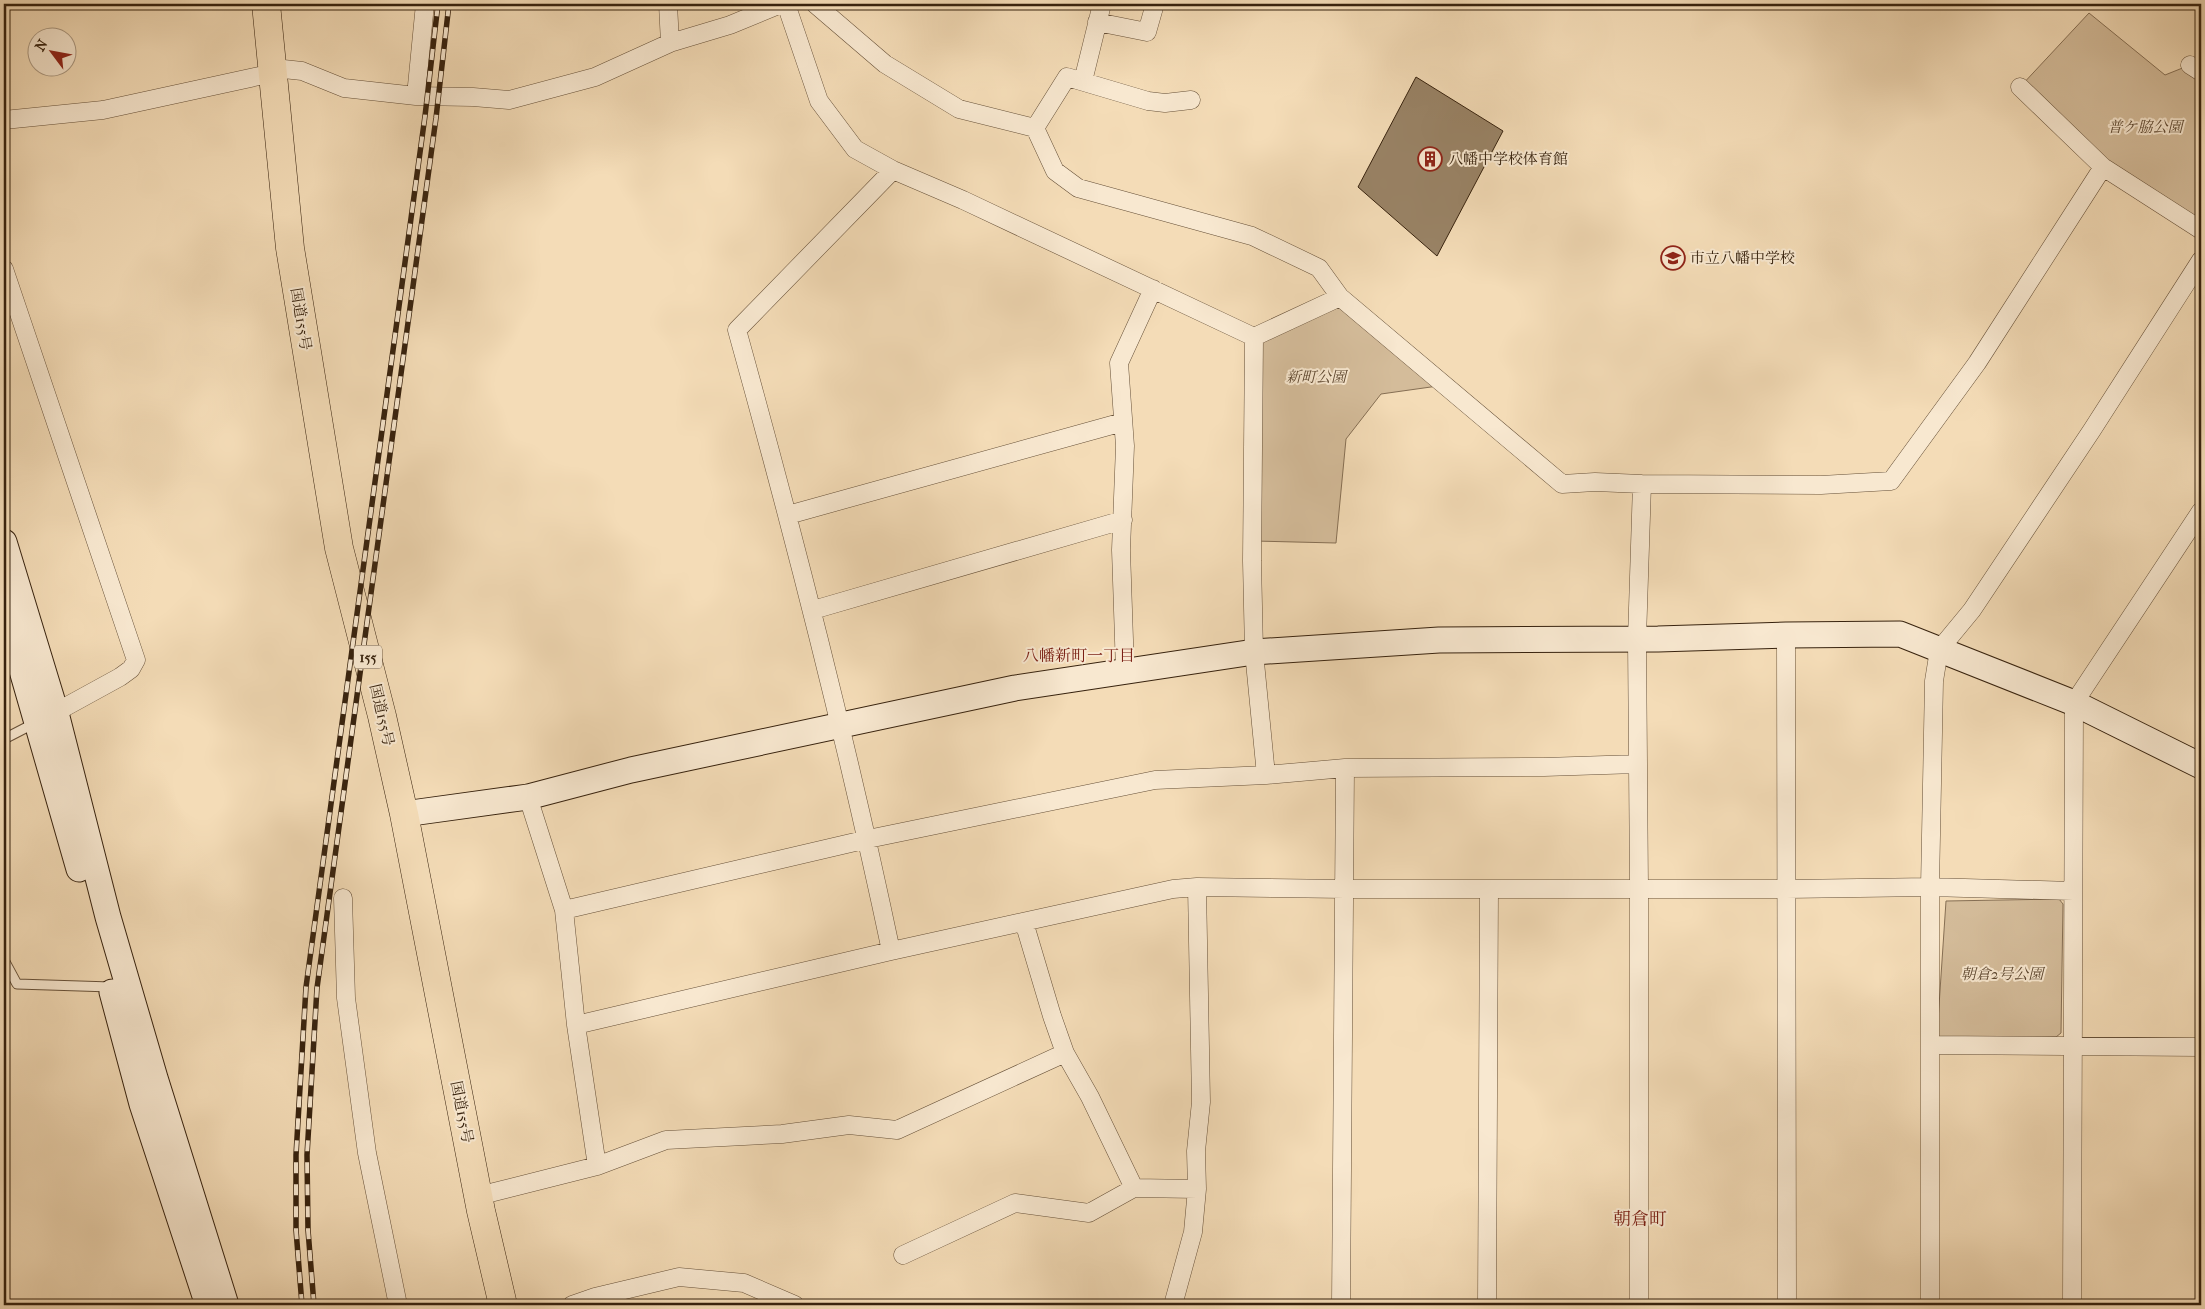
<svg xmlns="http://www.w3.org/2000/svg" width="2205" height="1309" font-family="'IM FELL French Canon','Noto Serif JP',serif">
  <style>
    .green { fill: #d4bc9a; stroke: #866f54 }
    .building { fill: #998366; stroke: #37220e }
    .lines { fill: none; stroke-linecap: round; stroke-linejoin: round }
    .lane-casing { stroke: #665038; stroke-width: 11 }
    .street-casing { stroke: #665038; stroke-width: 19 }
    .secondary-casing { stroke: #37220e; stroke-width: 27 }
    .highway-casing { stroke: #37220e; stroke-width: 29 }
    .lane { stroke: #f8e8d0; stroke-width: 9 }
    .street { stroke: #f8e8d0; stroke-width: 18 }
    .secondary { stroke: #f8e8d0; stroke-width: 25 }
    .highway { stroke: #f4dcb7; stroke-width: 28 }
    .rail-casing { stroke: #37220e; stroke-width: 5.5 }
    .rail { stroke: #f8e8d0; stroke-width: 4; stroke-dasharray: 11; stroke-linecap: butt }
    .labels { text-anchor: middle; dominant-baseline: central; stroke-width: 4; stroke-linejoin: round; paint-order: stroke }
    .shield { fill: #f8e8d0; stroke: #715d48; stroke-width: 1 }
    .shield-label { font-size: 14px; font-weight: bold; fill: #37220e }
    .park-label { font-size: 15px; font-style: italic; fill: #5e4831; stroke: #f8e8d0 }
    .poi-label { font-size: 15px; fill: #37220e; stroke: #f8e8d0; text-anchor: start }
    .street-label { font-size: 15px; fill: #37220e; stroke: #f8e8d0 }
    .neighbourhood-label { font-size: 16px; fill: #7a1f14; stroke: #f8e8d0 }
    .quarter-label { font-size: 18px; fill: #7a1f14; stroke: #f8e8d0 }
  </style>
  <rect width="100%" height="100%" fill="#f4dcb7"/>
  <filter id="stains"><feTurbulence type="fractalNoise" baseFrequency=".004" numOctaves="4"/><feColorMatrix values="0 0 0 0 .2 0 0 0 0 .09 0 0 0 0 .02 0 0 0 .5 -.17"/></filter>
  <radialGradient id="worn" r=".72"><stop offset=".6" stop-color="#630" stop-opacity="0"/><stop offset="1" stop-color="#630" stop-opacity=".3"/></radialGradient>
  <path class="green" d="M2089 13 2165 75 2190 65 2201 72V230L2103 167 2020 87Z
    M1340 297 1445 385 1381 394 1346 439 1336 543 1254 541V337Z
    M2059 899 2063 904 2061 1033 2056 1037 1945 1039 1937 1036 1946 901Z"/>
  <path class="building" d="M1416 77 1503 131 1437 256 1358 187Z"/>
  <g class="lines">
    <g class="lane-casing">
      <path id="lane" d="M4 739 35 723
        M4 960 17 984 111 987"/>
    </g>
    <g class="street-casing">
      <path id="street" d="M668 4 670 43
        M786 4 819 101 855 149 893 170 963 200 1254 337
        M815 4 885 64 959 109 1035 128 1055 171 1078 188 1252 236 1319 268 1340 297
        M1097 22 1147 32 1155 4
        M2190 65 2201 72
        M1083 81 1102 4
        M2020 87 2103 167 2201 230
        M416 96 425 4
        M4 120 103 110 273 73 274 68 302 71 344 88 416 96 473 97 509 100 595 77 670 43 730 25 781 4
        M1035 128 1067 77 1148 101 1165 103 1191 100
        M4 269 136 660 131 669 120 677 47 717
        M1254 337 1340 297 1562 484 1595 482 1642 484 1821 485 1891 481 1977 363 2103 167
        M1254 337 1252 561 1254 652 1266 775
        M788 515 1123 422
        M813 610 1123 520
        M1786 635 1787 1305
        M1125 670 1121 550 1125 446 1119 363 1153 289
        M528 797 564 910 576 1025 891 951 1173 889 1197 887 1345 889H1787L1930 887 2073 891
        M343 898 346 998 367 1153 398 1305
        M564 910 868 839 1155 780 1266 775 1345 768 1544 767 1637 764
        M1024 922 1052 1016 1065 1053 1090 1097 1134 1188 1197 1189
        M891 951C847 742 794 535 737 330L893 170
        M576 1025 597 1166
        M1930 1045 2201 1047
        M478 1196 597 1166 666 1140 782 1134 849 1125 897 1130 1065 1053
        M903 1255 1015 1203 1089 1213 1134 1188
        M572 1305 595 1297 679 1277 744 1283 795 1305
        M1173 1305 1193 1232 1197 1189 1196 1151 1201 1102 1197 887
        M1341 1305 1345 768
        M1487 1305 1489 889
        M1639 1305V889L1637 639 1642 484
        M1930 1305V887L1934 681 1939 650 1972 610 2092 430 2201 260
        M2072 1305 2074 703 2201 511"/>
    </g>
    <g class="secondary-casing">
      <path id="secondary" d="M4 542 56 713 108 917 155 1078 226 1305
        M4 608 79 869
        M404 814 528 797 631 770 1015 688 1254 652 1439 640 1658 639 1786 635 1900 634 2074 703 2201 766
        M112 992 142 1104 208 1305"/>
    </g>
    <g class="highway-casing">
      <path id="highway" d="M266 4 290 248 339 548 382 716 404 814 481 1211 503 1305"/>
    </g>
    <use href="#lane" class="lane"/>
    <use href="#street" class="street"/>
    <use href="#secondary" class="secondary"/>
    <use href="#highway" class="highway"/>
    <g class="rail-casing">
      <path id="rail" d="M302 1305 296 1230V1155L306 987 425 116 438 4
        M314 1305 308 1230 307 1155 317 988 436 118 449 4"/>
    </g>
    <use href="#rail" class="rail"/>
  </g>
  <defs>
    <g id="building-ring" transform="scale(1.25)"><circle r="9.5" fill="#f8e8d0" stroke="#8f2418" stroke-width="1.5"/><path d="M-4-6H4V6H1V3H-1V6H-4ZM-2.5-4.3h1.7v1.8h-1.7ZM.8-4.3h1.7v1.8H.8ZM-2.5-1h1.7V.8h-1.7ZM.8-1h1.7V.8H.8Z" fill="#8f2418"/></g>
    <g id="school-ring" transform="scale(1.25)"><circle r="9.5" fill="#f8e8d0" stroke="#8f2418" stroke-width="1.5"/><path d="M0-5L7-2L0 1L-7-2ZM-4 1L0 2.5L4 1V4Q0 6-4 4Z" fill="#8f2418"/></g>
  </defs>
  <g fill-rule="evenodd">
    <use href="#building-ring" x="1430" y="159"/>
    <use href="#school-ring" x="1673" y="258"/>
  </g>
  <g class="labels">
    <rect class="shield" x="354" y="645.5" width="28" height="23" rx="4"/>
    <g class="shield-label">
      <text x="368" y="657">155</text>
    </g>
    <g class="park-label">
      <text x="2145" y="127">普ケ脇公園</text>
      <text x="1316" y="377">新町公園</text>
      <text x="2002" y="974">朝倉2号公園</text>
    </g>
    <g class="poi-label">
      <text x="1448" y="159">八幡中学校体育館</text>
      <text x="1690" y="258">市立八幡中学校</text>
    </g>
    <g class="street-label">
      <text transform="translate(301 319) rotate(81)">国道155号</text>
      <text transform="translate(382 715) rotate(77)">国道155号</text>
      <text transform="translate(462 1112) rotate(79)">国道155号</text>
    </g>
    <g class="neighbourhood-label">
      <text x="1079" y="655">八幡新町一丁目</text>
    </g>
    <g class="quarter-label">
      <text x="1640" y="1219">朝倉町</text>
    </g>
  </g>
  <rect width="2205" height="1309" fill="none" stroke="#f4dcb7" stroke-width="20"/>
  <rect x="5" y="5" width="2195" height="1299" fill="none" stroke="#37220e" stroke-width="2.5"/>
  <rect x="10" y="10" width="2185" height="1289" fill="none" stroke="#37220e"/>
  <g transform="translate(52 52) rotate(302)"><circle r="24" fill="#f8e8d0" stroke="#ab9982"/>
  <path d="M0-4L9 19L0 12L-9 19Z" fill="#8f2418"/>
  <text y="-8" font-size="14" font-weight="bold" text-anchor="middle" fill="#37220e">N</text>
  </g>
  <rect width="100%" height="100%" filter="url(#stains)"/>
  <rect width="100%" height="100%" fill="url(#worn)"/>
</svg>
